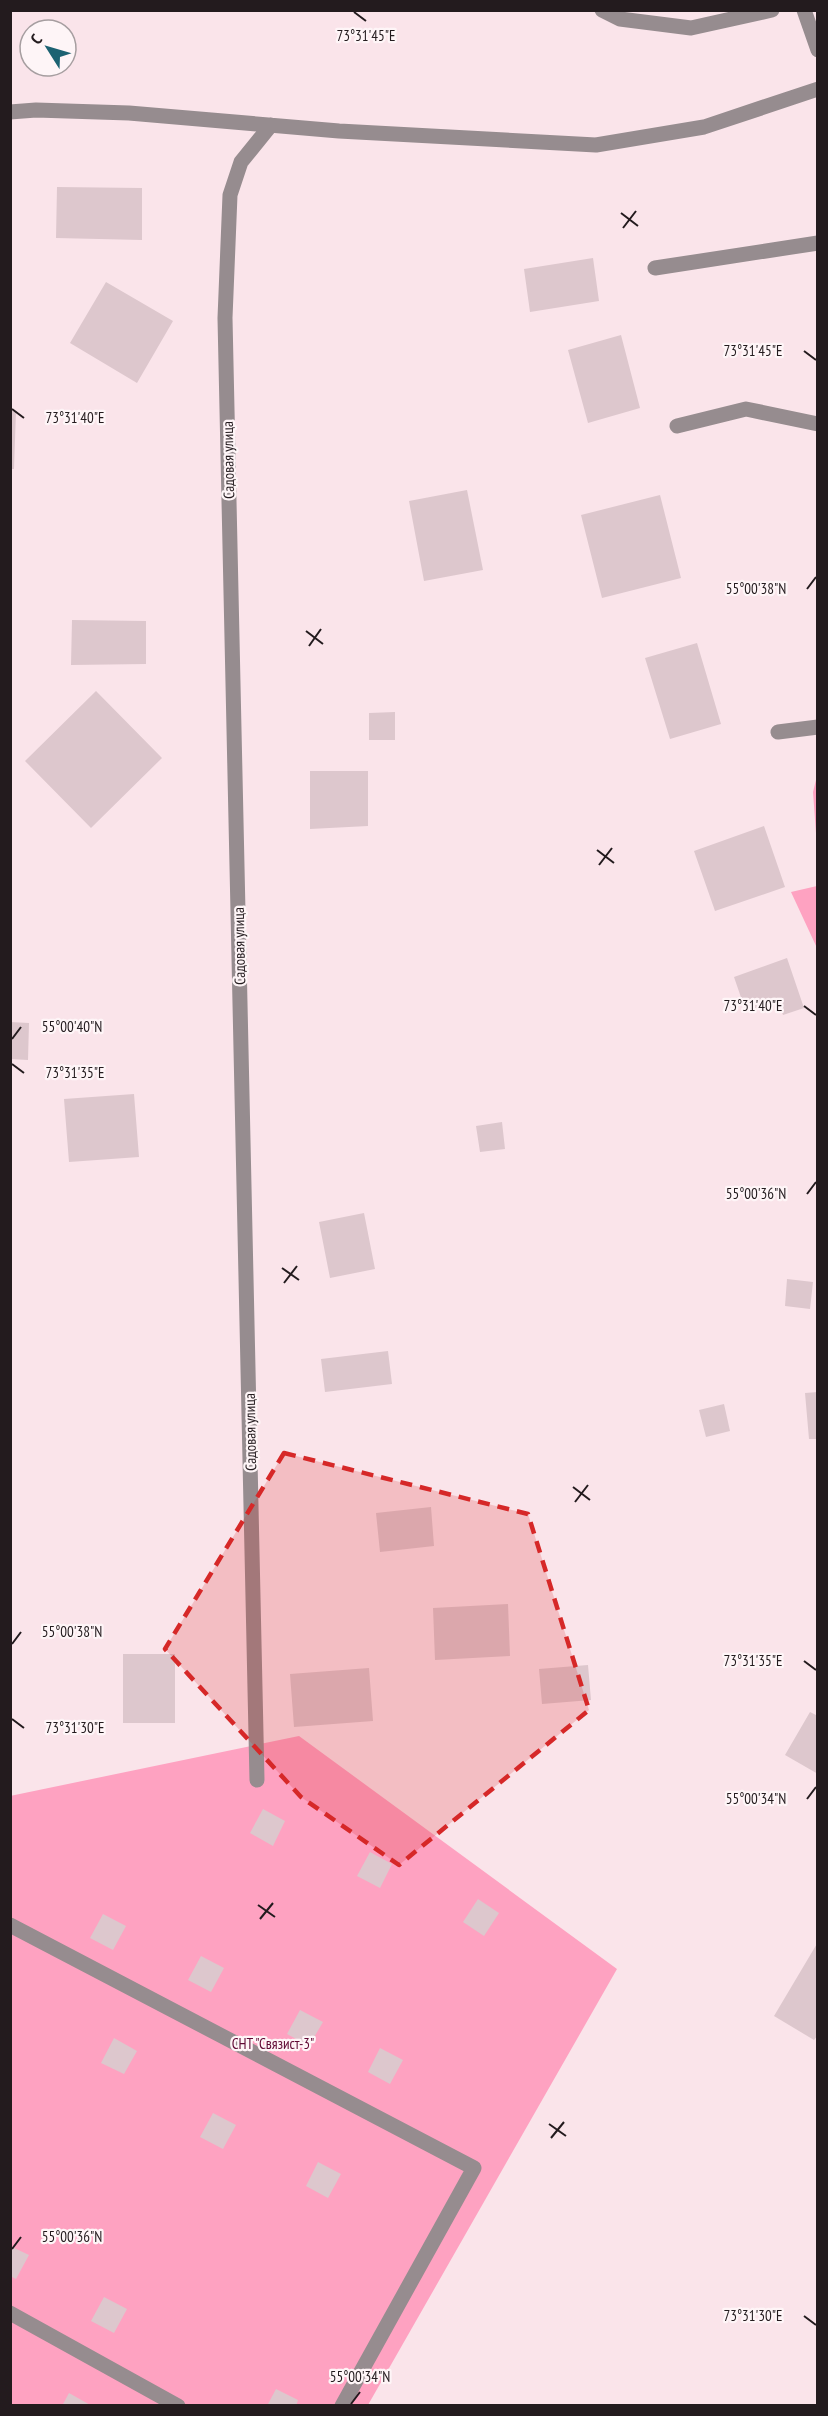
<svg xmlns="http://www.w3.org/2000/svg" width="828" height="2416" font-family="'PT Sans Narrow',sans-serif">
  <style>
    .green { fill: #fea2c1 }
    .building { fill: #ddc7cd }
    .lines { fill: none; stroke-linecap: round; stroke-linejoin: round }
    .service { stroke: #968c8f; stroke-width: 15 }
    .minor { stroke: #968c8f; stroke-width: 15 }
    .marked { fill: #d62828; fill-opacity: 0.2; stroke: #d62828; stroke-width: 4.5; stroke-dasharray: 12 8; stroke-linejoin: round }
    .ticks { fill: none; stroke: #231b1e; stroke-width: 2 }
    .labels { text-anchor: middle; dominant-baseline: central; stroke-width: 4.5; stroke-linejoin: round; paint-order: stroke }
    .street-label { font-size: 15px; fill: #231b1e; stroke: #fef5f7 }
    .park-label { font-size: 15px; fill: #600934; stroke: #fef5f7 }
    .ticks-label { font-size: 15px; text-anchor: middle; fill: #231b1e; stroke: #fef5f7; stroke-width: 4.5; stroke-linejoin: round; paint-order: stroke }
  </style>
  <rect width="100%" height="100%" fill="#fae4ea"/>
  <path class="green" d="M817 776V847L813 792Z
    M817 886H818L817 948 791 892Z
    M299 1736 617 1969 368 2405H11L10 1796Z"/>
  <path class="building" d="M57 187 142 188V240L56 238Z
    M593 258 599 301 530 312 524 269Z
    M106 282 173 321 137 383 70 343Z
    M621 335 640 408 588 423 568 350Z
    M10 411H16L14 469H10Z
    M467 490 483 570 424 581 409 501Z
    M660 495 681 578 602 598 581 515Z
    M72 620 146 621V664L71 665Z
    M697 643 721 724 670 739 645 658Z
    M96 691 162 758 91 828 25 761Z
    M395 712V740H369V713Z
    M310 771H368V826L310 829Z
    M764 826 785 887 715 911 694 851Z
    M787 958 804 1008 783 1015 778 1001 746 1012 734 977Z
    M10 1022 29 1023 28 1060 10 1059Z
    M134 1094 139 1157 69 1162 64 1099Z
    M502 1122 505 1149 480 1152 476 1126Z
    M364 1213 375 1269 330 1278 319 1222Z
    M787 1279 813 1282 810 1309 785 1306Z
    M388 1351 392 1384 325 1392 321 1359Z
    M818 1392V1439H809L805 1393Z
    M724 1404 730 1431 706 1437 699 1410Z
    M431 1507 434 1546 380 1552 376 1513Z
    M508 1604 510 1656 435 1660 433 1608Z
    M123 1654H175V1723H123Z
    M588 1665 591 1700 542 1704 539 1669Z
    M369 1668 373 1721 294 1727 290 1674Z
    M810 1712 818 1716V1774L785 1755Z
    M263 1809 285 1821 273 1846 250 1833Z
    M370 1852 392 1864 380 1888 357 1876Z
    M478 1899 499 1913 484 1936 463 1922Z
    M103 1914 126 1926 113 1950 90 1938Z
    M818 1942V2035L814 2040 774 2016Z
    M201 1956 224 1968 211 1992 188 1980Z
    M300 2010 323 2022 309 2046 287 2034Z
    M114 2038 137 2051 124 2074 101 2063Z
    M380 2048 403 2060 390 2084 368 2072Z
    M213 2113 236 2125 223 2149 200 2137Z
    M318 2162 341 2174 328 2198 306 2186Z
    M10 2246 29 2255 16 2279 10 2276Z
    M104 2297 127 2309 114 2333 91 2321Z
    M276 2389 298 2400 296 2406H267Z
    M69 2393 92 2406H62Z"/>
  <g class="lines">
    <path class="service" d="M655 268 818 243
      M677 426 746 409 818 424
      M778 732 818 727
      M10 1925 474 2168 342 2406
      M10 2313 178 2406"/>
    <path class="minor" d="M602 10 620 19 691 28 772 10
      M804 10 818 50
      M10 112 36 110 129 113 339 131 596 145 704 127 818 89
      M257 1780 225 318 230 195 241 162 271 125"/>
  </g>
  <path class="marked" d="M284 1453 528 1514 589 1710 399 1865 301 1797 165 1649Z"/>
  <path class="ticks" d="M354 12 366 21M621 213 638 226M623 228 636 211M804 351 816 360M12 409 24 418M807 589 816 577M306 631 323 644M309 646 321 629M597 850 614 863M599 865 612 848M804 1006 816 1015M12 1039 21 1027M12 1064 24 1073M807 1194 816 1182M282 1268 299 1280M284 1283 297 1266M573 1487 590 1500M575 1502 588 1485M12 1644 21 1632M804 1661 816 1670M12 1719 24 1728M807 1799 816 1787M258 1905 275 1917M260 1919 273 1903M549 2124 566 2136M551 2138 564 2122M12 2249 21 2237M804 2316 816 2325M351 2404 360 2392"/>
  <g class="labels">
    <g class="street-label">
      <text transform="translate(228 460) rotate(-91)">Садовая улица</text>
      <text transform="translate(239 946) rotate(-91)">Садовая улица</text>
      <text transform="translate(250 1432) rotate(-91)">Садовая улица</text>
    </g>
    <g class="park-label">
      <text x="273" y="2043">СНТ "Связист-3"</text>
    </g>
  </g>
  <g class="ticks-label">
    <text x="366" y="41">73°31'45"E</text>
    <text x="753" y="356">73°31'45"E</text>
    <text x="75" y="423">73°31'40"E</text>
    <text x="756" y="594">55°00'38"N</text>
    <text x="753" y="1011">73°31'40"E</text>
    <text x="72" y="1032">55°00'40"N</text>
    <text x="75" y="1078">73°31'35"E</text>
    <text x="756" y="1199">55°00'36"N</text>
    <text x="72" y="1637">55°00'38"N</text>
    <text x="753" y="1666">73°31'35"E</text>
    <text x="75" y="1733">73°31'30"E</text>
    <text x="756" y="1804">55°00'34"N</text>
    <text x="72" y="2242">55°00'36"N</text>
    <text x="753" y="2321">73°31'30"E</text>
    <text x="360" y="2382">55°00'34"N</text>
  </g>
  <rect width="828" height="2416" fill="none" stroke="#231b1e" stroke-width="24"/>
  <g transform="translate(48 48) rotate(307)"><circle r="28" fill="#fef5f7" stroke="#a69ea0" stroke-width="1.5"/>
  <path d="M0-4.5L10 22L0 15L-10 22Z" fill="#1c6272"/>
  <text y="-9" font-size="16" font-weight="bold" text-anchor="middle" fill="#231b1e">С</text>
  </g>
</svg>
